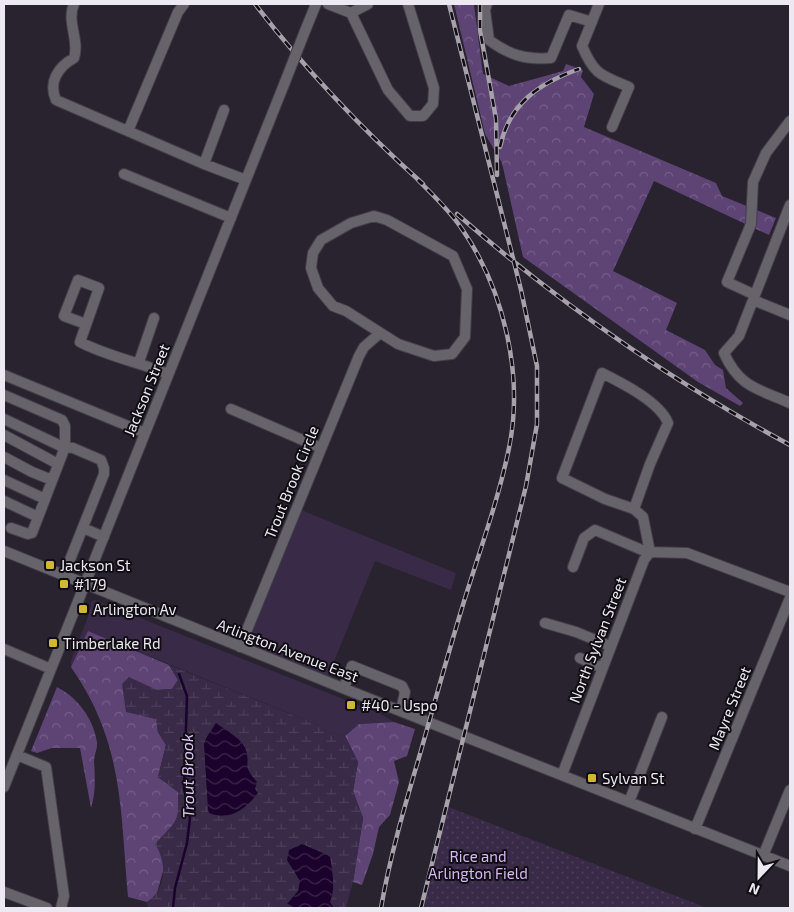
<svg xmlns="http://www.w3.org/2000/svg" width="794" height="912" font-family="'Exo 2',sans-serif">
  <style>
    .green { fill: #392a48 }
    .forest { fill: url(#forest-crowns) }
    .wetland { fill: url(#wetland-marsh) }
    .park { fill: url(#park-dots) }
    .water { fill: url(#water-waves) }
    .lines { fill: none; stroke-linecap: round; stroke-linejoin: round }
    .stream { stroke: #1b022c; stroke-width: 2.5 }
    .minor-casing { stroke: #443e4a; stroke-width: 12 }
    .minor { stroke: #66636a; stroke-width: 10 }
    .rail-casing { stroke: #a6a1ab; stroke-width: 4.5 }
    .rail { stroke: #100d13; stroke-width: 2.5; stroke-dasharray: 8; stroke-linecap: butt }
    .minor-bridge-casing { stroke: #443e4a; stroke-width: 12; stroke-linecap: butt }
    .minor-bridge { stroke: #66636a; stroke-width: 10 }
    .poi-dot { fill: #d1b736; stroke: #100d13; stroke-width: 2 }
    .labels { text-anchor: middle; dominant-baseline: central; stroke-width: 4; stroke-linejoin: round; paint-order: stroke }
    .street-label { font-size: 15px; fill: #ede9f2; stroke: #100d13 }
    .poi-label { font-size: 15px; fill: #ede9f2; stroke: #100d13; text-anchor: start }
    .park-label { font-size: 15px; fill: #d8b9f7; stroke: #100d13 }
    .water-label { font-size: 16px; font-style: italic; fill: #ddc6f4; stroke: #100d13 }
  </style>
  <defs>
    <pattern id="forest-crowns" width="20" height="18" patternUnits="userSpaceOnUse" patternTransform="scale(1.25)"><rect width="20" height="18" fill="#5d4475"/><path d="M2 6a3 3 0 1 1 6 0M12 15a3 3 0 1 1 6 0" fill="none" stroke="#755f89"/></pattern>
    <pattern id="wetland-marsh" width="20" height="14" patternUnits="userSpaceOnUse" patternTransform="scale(1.25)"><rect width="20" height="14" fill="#392a48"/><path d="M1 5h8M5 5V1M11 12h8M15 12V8" fill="none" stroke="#4c3f5a"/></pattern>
    <pattern id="park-dots" width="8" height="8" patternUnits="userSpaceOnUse" patternTransform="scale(1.25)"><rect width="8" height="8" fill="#392a48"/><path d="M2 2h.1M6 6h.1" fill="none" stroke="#4c3f5a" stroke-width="1.8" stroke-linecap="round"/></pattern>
    <pattern id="water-waves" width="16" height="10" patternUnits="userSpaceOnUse" patternTransform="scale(1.25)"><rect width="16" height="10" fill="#1b022c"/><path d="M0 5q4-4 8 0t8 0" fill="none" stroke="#3c274b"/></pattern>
  </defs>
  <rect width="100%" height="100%" fill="#29222f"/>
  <path class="green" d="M296 508 456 573 451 590 375 561 326 681 240 647Z
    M95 600 381 714 394 722 359 724 345 736 327 732 318 725 88 631 71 667C68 657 91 620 91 601Z"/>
  <path class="forest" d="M454 4H474L483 74 509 86 563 71 566 64 583 70 581 77 594 94 584 127 716 183 722 196 776 218 769 235 654 181 613 271 677 303 666 330 705 350 715 365 723 370 726 388 743 403 740 406 698 382 523 257 502 163 485 134Z
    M88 631 169 665 178 680 172 689 157 690 145 686 126 711 156 719 158 732 166 745 158 777 178 792 179 813 177 822 167 831 163 856 164 868 156 896 147 902 128 897C120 809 124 743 71 667Z
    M57 687C78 698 93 718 97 742 98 748 94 755 94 761 95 777 96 792 91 808L80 748H52L37 753 31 751Z
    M394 722 415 729 407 756 394 761 399 782 390 815 379 827 373 854 362 885 353 882 363 818 353 791 358 762 345 736 359 724Z"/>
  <path class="wetland" d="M169 665 318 725 327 732 345 736 358 762 353 791 363 818 353 882 346 908H148L147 902C167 889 167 862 155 844 175 822 180 824 178 792L158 777 166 745 158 732 156 719 126 712 122 684 129 677 157 690 172 689 178 680Z"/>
  <path class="park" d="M446 806 707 908H421Z"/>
  <path class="water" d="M216 723C224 729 243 739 246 750 251 767 241 764 257 782L255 789 258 793C245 810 230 821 209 813L208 810 204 744 206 738Z
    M302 844 330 856C332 871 336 888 330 902L334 908H295L287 904 298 891 300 881 287 860 289 850Z"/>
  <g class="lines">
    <path class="stream" d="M173 908 175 888 187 843 190 818 184 788 187 696 179 674"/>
    <g class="minor-casing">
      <path id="minor" d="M74 4C66 22 80 40 74 58 58 67 48 82 56 100L204 164
        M328 4 351 13 388 90 410 116H423L433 104 434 88 408 4
        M487 4 485 10 489 40C509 55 526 60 551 58L569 15 592 22
        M599 4 582 46C595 76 601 75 629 87L612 127
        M351 13 368 4
        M305 31 316 4
        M224 110 204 164 246 180
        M128 131 178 12 184 4
        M124 174 231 218
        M790 205 739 336 724 353C739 387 758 389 790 403
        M374 216 387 220 453 256 467 289 465 337 452 354 434 356 398 344 346 311 333 306 318 288 311 268 313 253 321 240 351 223Z
        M755 295 727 282 751 224 753 182 766 153 790 121
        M753 300 790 315
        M86 324 64 316 78 280 99 288 80 342C109 357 139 362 168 374
        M139 362 154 318
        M4 375 145 433
        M4 395 62 420 65 426V447
        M231 409 321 448
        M4 419 65 448
        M4 435 58 464
        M4 457 32 472 52 480
        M4 480 45 499
        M4 501 38 517
        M11 528 28 534 32 533 65 447 73 448 101 460 104 468V474L64 575
        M83 528 104 537
        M4 551C265 658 528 762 790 866
        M650 552 687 553 790 592
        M573 567 584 538 595 530 649 553
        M545 623 576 632 610 646
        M240 647 359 356 364 347 379 334
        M4 649 51 669
        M580 658 602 668
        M344 688 352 666 402 686 405 692 401 710
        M17 755 46 767 64 896 61 908
        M562 775 644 560 650 552 643 517 634 509 605 499 562 478 602 373C622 383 660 402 668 423L650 464 634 509
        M4 787 285 82
        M629 802 662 717
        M695 829 790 598
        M763 856 790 790
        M4 892 47 908"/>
    </g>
    <use href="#minor" class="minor"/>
    <g class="rail-casing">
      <path id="rail" d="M255 4C305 69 362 129 423 184
        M480 4V30L496 119 497 175
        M500 147C509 103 540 83 579 69
        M457 214C559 303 671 381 790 445
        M381 908C390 856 405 805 420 754 434 705 447 657 462 608 478 555 498 502 509 448 524 375 504 290 462 229 450 211 434 196 418 180
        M421 908 526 486 537 424V366L521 290 449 4"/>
    </g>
    <use href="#rail" class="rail"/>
    <g class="minor-bridge-casing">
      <path id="minor-bridge" d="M285 82 305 31"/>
    </g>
    <use href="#minor-bridge" class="minor-bridge"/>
  </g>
  <g class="poi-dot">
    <rect x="45" y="560" width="10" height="10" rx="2.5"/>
    <rect x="59" y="579" width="10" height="10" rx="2.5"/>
    <rect x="78" y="604" width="10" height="10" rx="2.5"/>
    <rect x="48" y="638" width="10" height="10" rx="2.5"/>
    <rect x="346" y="700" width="10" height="10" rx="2.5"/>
    <rect x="587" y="773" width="10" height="10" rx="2.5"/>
  </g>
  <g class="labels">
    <g class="street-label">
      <text transform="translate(146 390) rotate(-68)">Jackson Street</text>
      <text transform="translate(291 482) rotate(-68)">Trout Brook Circle</text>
      <text transform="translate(597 640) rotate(-69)">North Sylvan Street</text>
      <text transform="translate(288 650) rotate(21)">Arlington Avenue East</text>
      <text transform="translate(729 708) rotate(-68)">Mayre Street</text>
    </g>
    <g class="poi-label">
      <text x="60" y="565">Jackson St</text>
      <text x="74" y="584">#179</text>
      <text x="93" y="609">Arlington Av</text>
      <text x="63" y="643">Timberlake Rd</text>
      <text x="361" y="705">#40 - Uspo</text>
      <text x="602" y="778">Sylvan St</text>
    </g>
    <g class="park-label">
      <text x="478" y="856">Rice and<tspan x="478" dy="17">Arlington Field</tspan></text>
    </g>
    <g class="water-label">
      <text transform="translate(187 776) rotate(-91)">Trout Brook</text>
    </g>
  </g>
  <rect width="794" height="912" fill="none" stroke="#ede9f2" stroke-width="10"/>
  <g transform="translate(759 877) rotate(202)" stroke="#100d13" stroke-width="4" paint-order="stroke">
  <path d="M0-4L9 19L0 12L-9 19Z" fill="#ede9f2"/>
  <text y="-8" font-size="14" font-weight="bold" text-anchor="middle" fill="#ede9f2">N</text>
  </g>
</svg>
